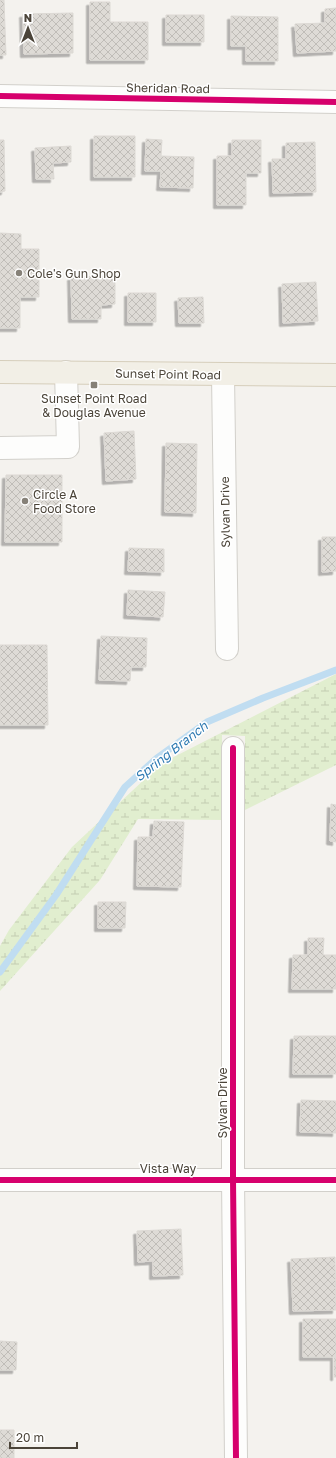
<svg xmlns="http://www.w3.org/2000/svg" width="336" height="1458" font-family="'Golos Text',sans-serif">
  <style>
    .wetland { fill: url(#wetland-marsh) }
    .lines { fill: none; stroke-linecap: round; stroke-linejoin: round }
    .stream { stroke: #c0ddf1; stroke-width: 7 }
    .building { fill: url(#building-cross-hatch); stroke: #dcd9d4; filter: url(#shadow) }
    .minor-casing { stroke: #d2d0cb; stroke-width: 24 }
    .major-casing { stroke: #d6cebb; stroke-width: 24 }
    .minor { stroke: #fdfdfc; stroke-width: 22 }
    .major { stroke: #f2efe6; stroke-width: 22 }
    .cycleway-casing { stroke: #fff; stroke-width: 8 }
    .cycleway { stroke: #d6006c; stroke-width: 6 }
    .poi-dot { fill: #868178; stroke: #fff; stroke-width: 1.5 }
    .labels { text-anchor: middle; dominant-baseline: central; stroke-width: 3; stroke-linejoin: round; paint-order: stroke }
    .street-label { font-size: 12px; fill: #4b4439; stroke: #fff }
    .poi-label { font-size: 12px; fill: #4b4439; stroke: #fff; text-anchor: start }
    .water-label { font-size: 13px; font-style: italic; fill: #2e7ab2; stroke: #fff }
  </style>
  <defs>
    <pattern id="wetland-marsh" width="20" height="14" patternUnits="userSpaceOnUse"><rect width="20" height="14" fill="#e1eecf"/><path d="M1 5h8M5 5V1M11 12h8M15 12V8" fill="none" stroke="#c3cdb2"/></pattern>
    <pattern id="building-cross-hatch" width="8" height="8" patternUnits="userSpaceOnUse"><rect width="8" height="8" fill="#dedbd6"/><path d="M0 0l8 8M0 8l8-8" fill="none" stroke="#c0bdb8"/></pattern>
    <filter id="shadow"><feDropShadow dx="-3.5" dy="3.5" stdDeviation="0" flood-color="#0004"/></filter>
  </defs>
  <rect width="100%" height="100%" fill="#f4f2ee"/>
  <path class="wetland" d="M336 674V765L245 810V736L222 735V820L138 819 100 880 0 991V946L9 930 72 847 162 763Z"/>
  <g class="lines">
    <path class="stream" d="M0 972 56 895 125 787 157 758 207 722 263 698 336 670"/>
  </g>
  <path class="building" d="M0 0H4L6 55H0Z
    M90 2H110V22H148V60H90Z
    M336 8V51L297 53 295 24 325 23V9Z
    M73 13V53L24 54 23 14Z
    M166 15H204V42H166Z
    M231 16 278 17V61H246V46H231Z
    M94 136H135V177H94Z
    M146 139 162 140 161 156 194 157 193 188 160 187 161 171H145Z
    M0 140H4L5 191 0 192Z
    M232 140H261V173H246V205H217V156H232Z
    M315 142 316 192 273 193 272 159H286V143Z
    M71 146V162L53 163 54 179H36L35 148Z
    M0 233 21 234V249H39V297H20V328H0Z
    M115 276V304L101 305V319H72L71 277Z
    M316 282 318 321 283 323 282 284Z
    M128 293H156V322H128Z
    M203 297 204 323H179L178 298Z
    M134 431 136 479 106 481 104 433Z
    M166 443 197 444 196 513 165 512Z
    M6 475H62V542H5Z
    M322 537H336V571L322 572Z
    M129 548 164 549V572L128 571Z
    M128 590 165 592 163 617 127 615Z
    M101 636 147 638 146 667H131L130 681 99 680Z
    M0 645H47L48 725H0Z
    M331 804 336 805V842L330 841Z
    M154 821 184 822 181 887 137 886 138 837H153Z
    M98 902H126L125 928H98Z
    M308 938H324L323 955H336V989H292L293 955H308Z
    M294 1036H336V1074H293Z
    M301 1100 336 1101V1133L300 1132Z
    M181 1229 183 1275 153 1276V1261L138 1262 137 1231Z
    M335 1257 336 1310 293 1311 291 1259Z
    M303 1319H336V1377H334V1357H303Z
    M0 1341 17 1342 16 1370H0Z
    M0 1430H14V1458H0Z"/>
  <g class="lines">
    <g class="minor-casing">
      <path id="minor" d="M0 96 336 102
        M223 375 227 649
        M0 448 68 447 66 372
        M233 748V1179L236 1458
        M0 1180H336"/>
    </g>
    <g class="major-casing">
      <path id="major" d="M0 372 336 375"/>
    </g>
    <use href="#minor" class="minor"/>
    <use href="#major" class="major"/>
    <g class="cycleway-casing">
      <path id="cycleway" d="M0 96 336 102
        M233 748V1179L236 1458
        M0 1180H336"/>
    </g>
    <use href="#cycleway" class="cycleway"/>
  </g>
  <g class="poi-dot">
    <circle cx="19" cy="273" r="4"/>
    <rect x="90" y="381" width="8" height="8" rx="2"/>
    <circle cx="25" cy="501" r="4"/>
  </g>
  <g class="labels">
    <g class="street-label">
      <text transform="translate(168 88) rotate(1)">Sheridan Road</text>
      <text transform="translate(168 374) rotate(1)">Sunset Point Road</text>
      <text transform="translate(225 512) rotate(-91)">Sylvan Drive</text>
      <text transform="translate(222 1103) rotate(-90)">Sylvan Drive</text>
      <text x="168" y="1168">Vista Way</text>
    </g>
    <g class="poi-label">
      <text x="27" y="273">Cole's Gun Shop</text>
      <text x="94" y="398" text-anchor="middle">Sunset Point Road<tspan x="94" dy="14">&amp; Douglas Avenue</tspan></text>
      <text x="33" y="494">Circle A<tspan x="33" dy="14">Food Store</tspan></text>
    </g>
    <g class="water-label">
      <text transform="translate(171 751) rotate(-38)">Spring Branch</text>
    </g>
  </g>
  <g transform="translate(28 28)" stroke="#ffffff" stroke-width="3" paint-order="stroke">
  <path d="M0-3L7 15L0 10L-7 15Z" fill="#4b4439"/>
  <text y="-6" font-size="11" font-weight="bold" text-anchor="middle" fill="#4b4439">N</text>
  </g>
  <path d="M10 1442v6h67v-6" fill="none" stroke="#4b4439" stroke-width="2"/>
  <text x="16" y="1442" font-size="12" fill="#4b4439" stroke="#ffffff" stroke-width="3" paint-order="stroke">20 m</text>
</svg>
